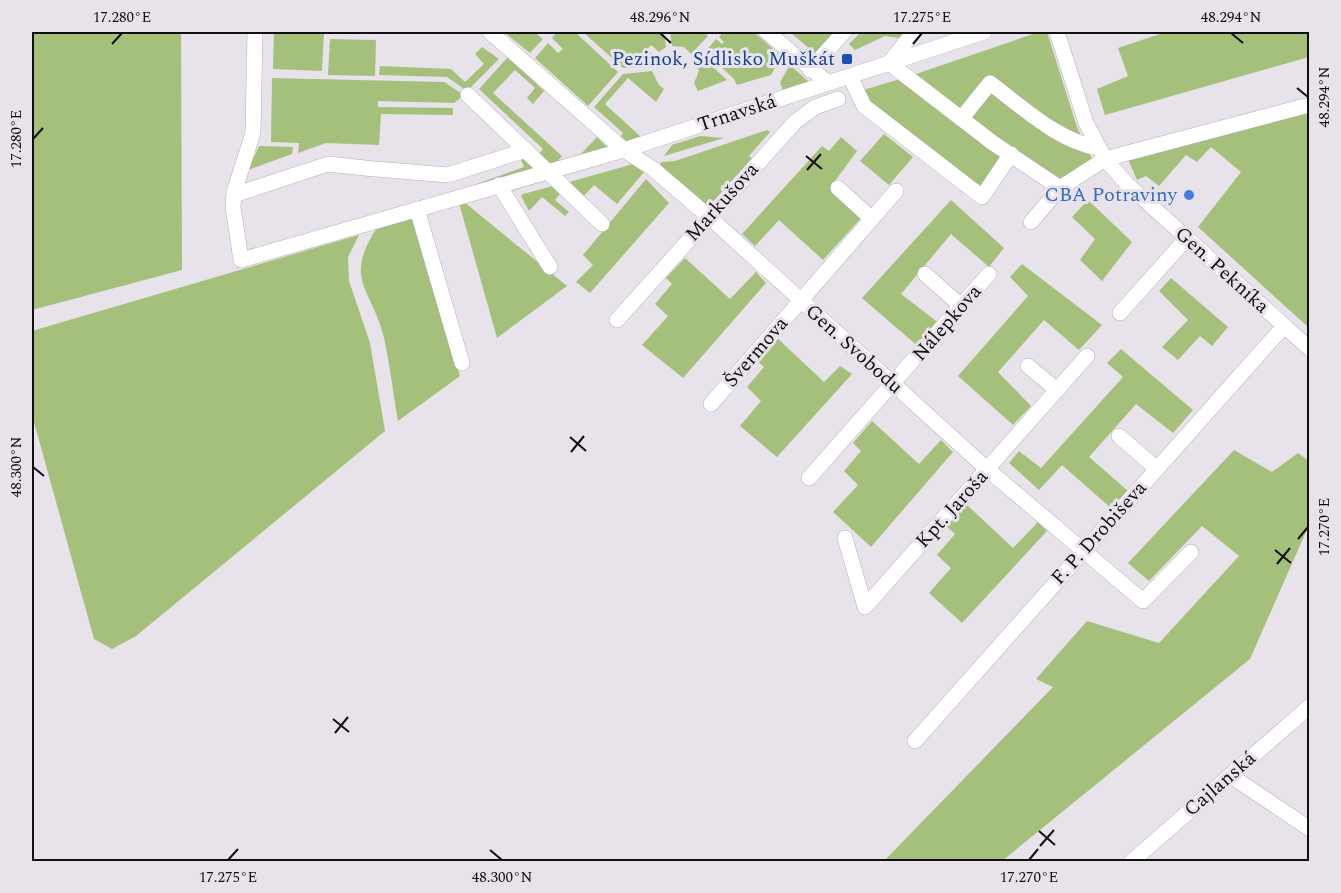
<svg xmlns="http://www.w3.org/2000/svg" width="1341" height="893" font-family="Spectral,serif">
  <style>
    .green { fill: #a5c07a }
    .lines { fill: none; stroke-linecap: round; stroke-linejoin: round }
    .minor-casing { stroke: #b6b0b8; stroke-width: 16 }
    .minor { stroke: #fff; stroke-width: 15 }
    .ticks { fill: none; stroke: #110f12; stroke-width: 2 }
    .transit-dot { fill: #1a4fb4; stroke: #e8e2ea; stroke-width: 2 }
    .shop-dot { fill: #3f7fe0; stroke: #e8e2ea; stroke-width: 2 }
    .labels { text-anchor: middle; dominant-baseline: central; stroke-width: 6; stroke-linejoin: round; paint-order: stroke }
    .transit-label { font-size: 20px; fill: #164399; stroke: #e8e2ea; text-anchor: end }
    .street-label { font-size: 20px; fill: #110f12; stroke: #e8e2ea }
    .shop-label { font-size: 20px; fill: #366cbe; stroke: #e8e2ea; text-anchor: end }
    .neatline { fill: none; stroke: #110f12; stroke-width: 2 }
    .ticks-label { font-size: 15px; text-anchor: middle; fill: #110f12 }
  </style>
  <rect width="100%" height="100%" fill="#e8e2ea"/>
  <path class="green" d="M32 32H181L182 270 32 310Z
    M274 32H324L322 71 273 69Z
    M504 32H534L543 39 530 53Z
    M557 32H575L618 72 588 106 535 58 548 43 558 53 563 49 552 38Z
    M583 32H664L666 47 659 52 651 45 647 49 654 56 650 66 623 68Z
    M670 32H703L708 36 691 54 684 47 672 46Z
    M723 32H754L781 56 771 75 737 85 734 79 705 52 716 39 722 44 724 42 719 37Z
    M790 32H840L818 56Z
    M861 32H912L906 39 885 36 855 50 849 44Z
    M1039 32H1047L1077 127 1093 161 1059 184 910 76Z
    M1166 32H1309V57L1105 115 1097 89 1128 76 1118 48Z
    M330 39 376 40 375 76 328 75Z
    M482 47 499 59 467 91 447 77 379 75 380 66 451 69 465 82 484 64 475 54Z
    M701 56 727 80 698 91 694 83 699 71 696 60Z
    M508 57 544 91 533 104 527 98 535 88 515 70 493 93 562 156 558 161 581 154 597 137 608 148 551 167 538 155 543 149 479 89Z
    M790 65 809 82 783 91 780 82Z
    M652 71 659 85 664 89 656 102 628 78 605 104 641 137 627 142 621 136 623 133 594 107 623 74Z
    M272 78 444 82 464 95 454 103 378 101V107L453 108V115L381 114 379 145 326 143 298 153 299 143 271 142Z
    M900 79 1005 155 981 193 867 105 860 91Z
    M1309 111 1307 326 1198 227 1241 172 1211 147 1197 162 1186 155 1159 186 1146 176 1137 180 1128 159Z
    M767 130 770 132 749 156 754 160 708 211 659 169 661 162 675 161Z
    M884 134 913 157 889 185 860 161Z
    M700 136 724 138 664 156 672 145Z
    M841 137 857 151 830 188 862 217 823 260 779 220 755 246 742 234 822 146 829 151Z
    M259 146 293 147 292 154 248 170Z
    M519 155 542 170 446 195 524 167Z
    M633 164 644 172 617 204 594 185 581 199 566 183Z
    M646 179 669 203 590 293 576 282 593 265 583 255Z
    M553 186 561 193 555 200 569 212 565 216 542 197 529 211 521 196 523 194Z
    M951 200 1004 248 989 267 951 234 901 294 940 324 920 348 862 298Z
    M1088 200 1132 242 1102 281 1080 260 1095 239 1072 217Z
    M464 202 567 286 497 338 459 203Z
    M412 218 460 376 398 421C393 393 390 365 384 338 372 287 342 281 378 226Z
    M359 235 348 257 349 281 370 343 385 431 136 636 112 649 94 639 32 415V331Z
    M685 258 730 299 756 272 766 283 683 378 642 345 668 316 655 304 672 284 666 278Z
    M1022 264 1102 325 1079 350 1044 320 998 372 1031 406 1013 425 958 376 1028 296 1010 277Z
    M1171 278 1228 327 1212 346 1200 336 1178 360 1162 347 1188 320 1159 291Z
    M777 338 824 382 840 366 852 374 777 457 740 426 761 401 747 387 764 367 757 361Z
    M1121 349 1193 410 1173 433 1136 404 1089 457 1128 491 1112 509 1062 465 1039 490 1009 463 1019 451 1041 468 1123 377 1107 363Z
    M872 421 919 464 941 440 953 452 871 547 833 512 858 485 844 471 861 451 853 443Z
    M1234 450 1272 472 1298 453 1309 461V525L1250 659 1002 861H884L1053 687 1036 679 1087 621 1159 643 1239 556 1202 526 1149 581 1128 563Z
    M966 504 1013 548 1038 522 1047 531 962 623 929 593 951 568 937 555 955 534 946 526Z"/>
  <g class="lines">
    <g class="minor-casing">
      <path id="minor" d="M255 32 253 133 234 192 233 207 241 260 624 150 984 32
        M490 32 624 150 652 168 708 216 987 469 1143 601 1191 552
        M767 32 828 83
        M914 32 889 63 993 143 1060 188
        M1057 32 1086 123 1105 159 1127 184 1310 349
        M810 70 844 32
        M850 76 864 106 982 197 1011 154
        M468 95 602 224
        M961 119 990 83C1024 108 1056 140 1098 148
        M376 169 448 175 526 150
        M499 185 550 267
        M838 188 872 219
        M234 195 328 164 374 169
        M417 209 462 363
        M1031 222 1060 188 1105 159 1305 106
        M925 274 961 306
        M1120 313 1187 238
        M617 320 795 122 815 107 838 99
        M1028 366 1057 390
        M711 404 896 191
        M1119 436 1156 468
        M809 478 989 274
        M845 538 865 607 1087 356
        M915 741 1284 326
        M1231 776 1310 829
        M1131 862 1310 706"/>
    </g>
    <use href="#minor" class="minor"/>
  </g>
  <path class="ticks" d="M660 33 671 43M1231 33 1243 43M112 44 122 33M913 44 922 33M1297 88 1308 97M33 139 43 128M806 156 822 169M807 170 821 154M570 437 586 451M571 452 584 436M33 467 44 476M1298 539 1308 527M1275 550 1291 563M1277 564 1290 548M333 719 349 732M335 733 348 717M1039 831 1055 845M1040 846 1054 830M490 850 502 860M228 860 238 849M1029 860 1038 849"/>
  <rect class="transit-dot" x="841" y="53" width="12" height="12" rx="3"/>
  <circle class="shop-dot" cx="1189" cy="195" r="6"/>
  <g class="labels">
    <g class="transit-label">
      <text x="835" y="59">Pezinok, Sídlisko Muškát</text>
    </g>
    <g class="street-label">
      <text transform="translate(737 113) rotate(-18)">Trnavská</text>
      <text transform="translate(722 202) rotate(-48)">Markušova</text>
      <text transform="translate(1222 270) rotate(42)">Gen. Pekníka</text>
      <text transform="translate(947 323) rotate(-49)">Nálepkova</text>
      <text transform="translate(854 349) rotate(42)">Gen. Svobodu</text>
      <text transform="translate(756 352) rotate(-49)">Švermova</text>
      <text transform="translate(952 509) rotate(-48)">Kpt. Jaroša</text>
      <text transform="translate(1099 533) rotate(-48)">F. P. Drobiševa</text>
      <text transform="translate(1220 784) rotate(-41)">Cajlanská</text>
    </g>
    <g class="shop-label">
      <text x="1177" y="195">CBA Potraviny</text>
    </g>
  </g>
  <rect width="1341" height="893" fill="none" stroke="#e8e2ea" stroke-width="66"/>
  <rect x="33" y="33" width="1275" height="827" class="neatline"/>
  <g class="ticks-label">
    <text x="122" y="22">17.280°E</text>
    <text x="660" y="22">48.296°N</text>
    <text x="922" y="22">17.275°E</text>
    <text x="1231" y="22">48.294°N</text>
    <text transform="translate(1324 97) rotate(-90)" y="5">48.294°N</text>
    <text transform="translate(16 139) rotate(-90)" y="5">17.280°E</text>
    <text transform="translate(16 467) rotate(-90)" y="5">48.300°N</text>
    <text transform="translate(1324 527) rotate(-90)" y="5">17.270°E</text>
    <text x="228" y="882">17.275°E</text>
    <text x="502" y="882">48.300°N</text>
    <text x="1029" y="882">17.270°E</text>
  </g>
</svg>
